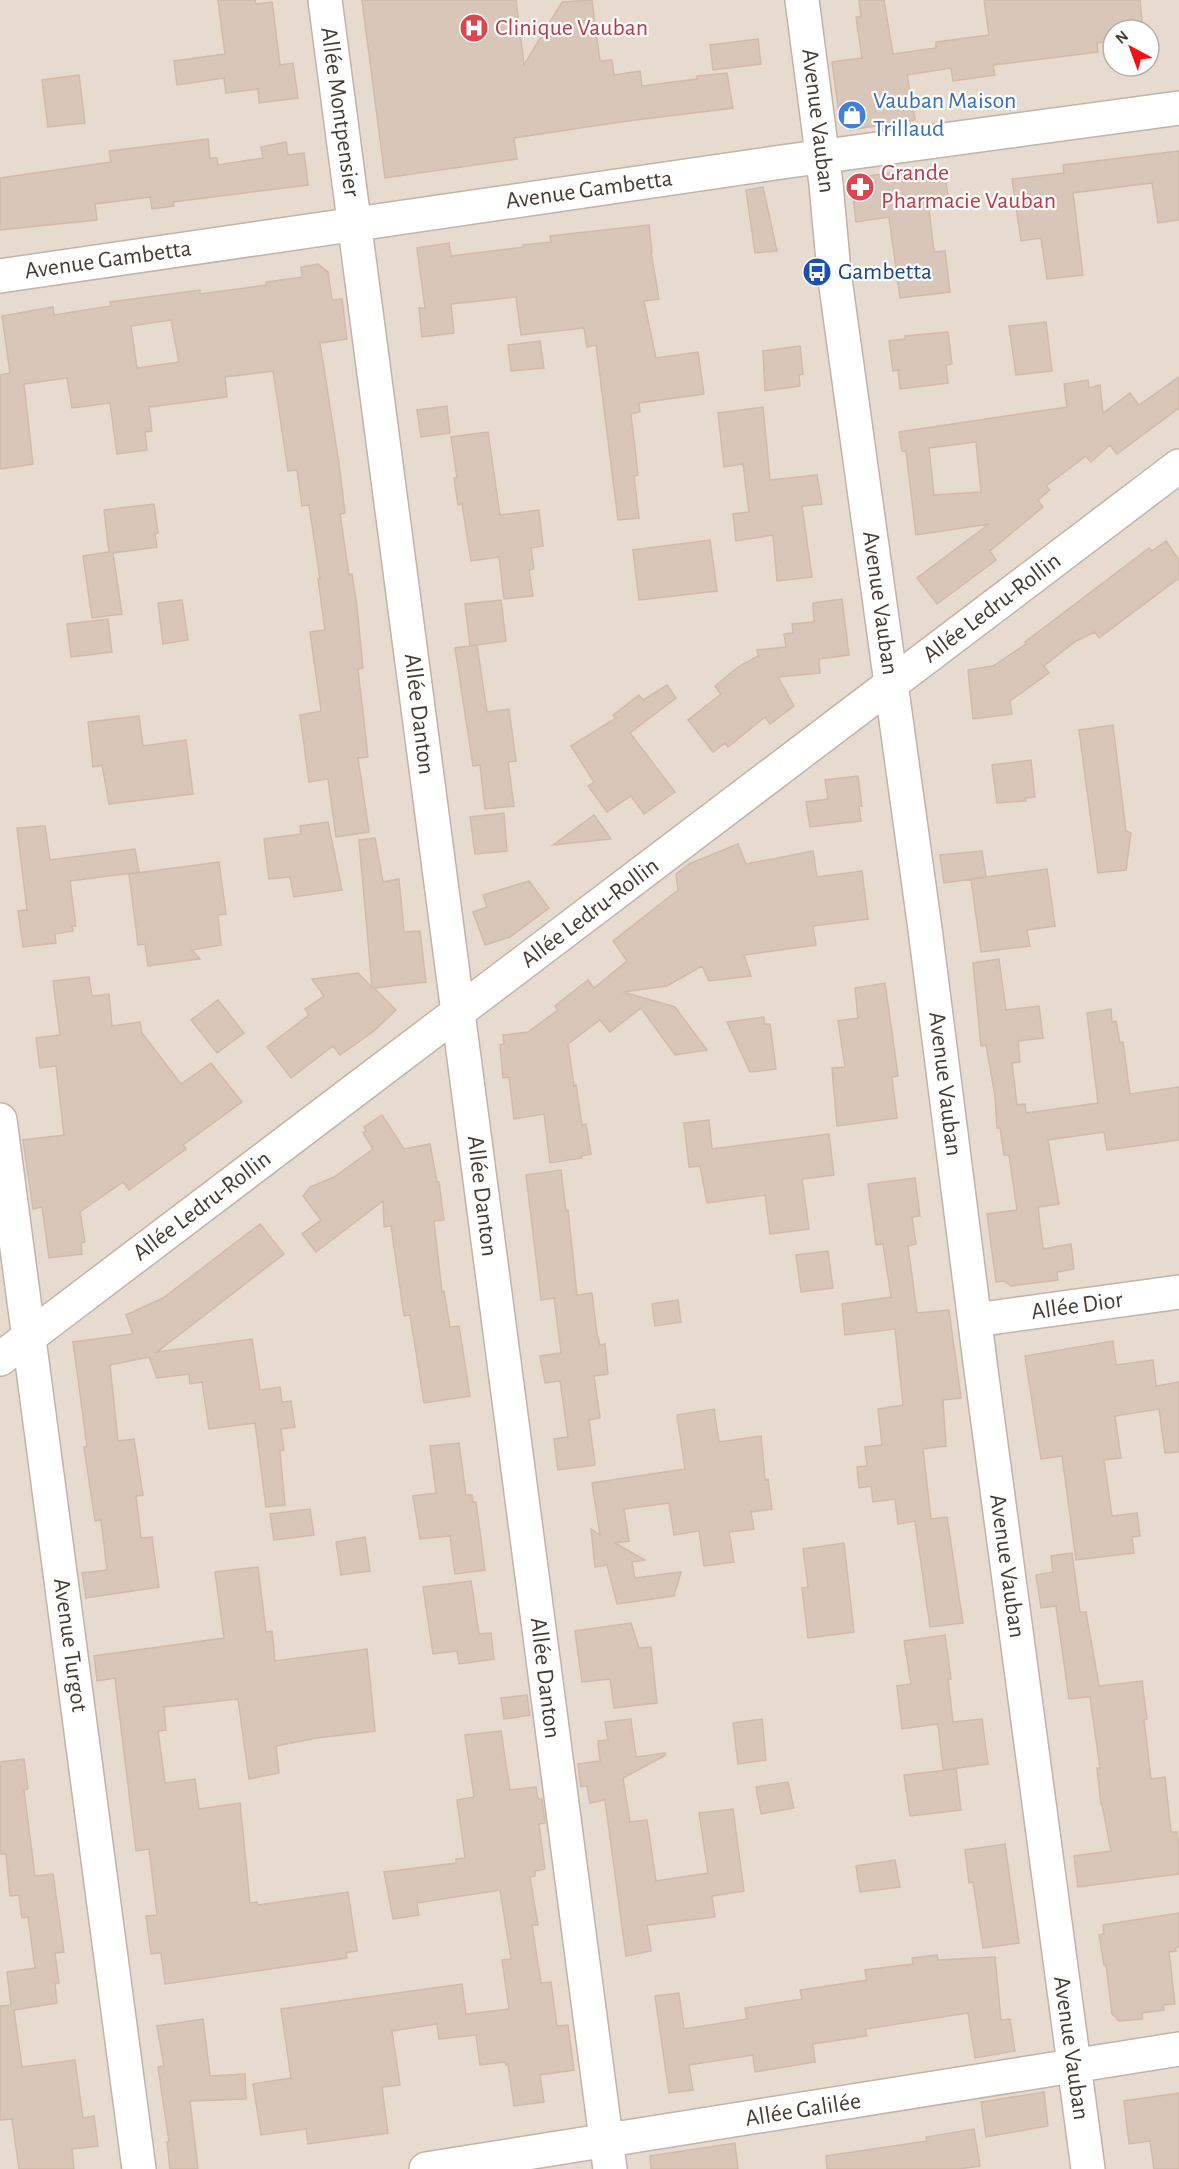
<svg xmlns="http://www.w3.org/2000/svg" width="1179" height="2169" font-family="'Alegreya Sans',sans-serif">
  <style>
    .residential { fill: #e7dbcf; fill-rule: evenodd }
    .building { fill: #d8c6b9; stroke: #d1baa8; stroke-width: 1.5; fill-rule: evenodd }
    .lines { fill: none; stroke-linecap: round; stroke-linejoin: round }
    .minor-casing { stroke: #c1b3a6; stroke-width: 36 }
    .minor { stroke: #fff; stroke-width: 33 }
    .labels { text-anchor: middle; dominant-baseline: central; stroke-width: 4.5; stroke-linejoin: round; paint-order: stroke }
    .health-label { font-size: 24px; fill: #be3a42; stroke: #fff; text-anchor: start }
    .shop-label { font-size: 24px; fill: #366cbe; stroke: #fff; text-anchor: start }
    .street-label { font-size: 24px; fill: #443a32; stroke: #fff }
    .transit-label { font-size: 24px; fill: #164399; stroke: #fff; text-anchor: start }
  </style>
  <rect width="100%" height="100%" fill="#f3eae1"/>
  <path class="residential" d="M0 0H1179V2169H0ZM1113 30H1149V66H1113Z"/>
  <path class="building" d="M218 0H255L256 4 272 2 280 65 293 63 298 98 259 103 258 89 226 93 224 78 177 85 174 61 225 54Z
    M362 0H516L524 65 562 2 592 0 600 61 612 60 614 75 640 71 642 86 697 79V76L727 73 733 108 620 122 514 138 517 159 385 178Z
    M859 0H884L893 54 936 48V42L989 35 984 0H1140L1143 30H1113V41L1097 43 1098 52 993 65 995 75 953 81 951 68 907 75 915 120 850 130 840 121 832 62 862 58 856 17H861Z
    M758 39 761 64 713 70 710 45Z
    M79 75 85 123 48 127 42 80Z
    M208 139 210 158H217L218 165 263 158 261 147 286 142 288 155 304 153 308 185 173 202 174 206 152 209 150 197 95 204 97 220 0 230V178L111 162 109 151Z
    M1179 151V220L1158 223 1152 183 1073 193 1083 275 1047 279 1041 238 1021 241 1012 179 1064 173 1063 165Z
    M923 169 925 180 945 177 950 207 929 209 934 252 945 251 950 292 900 298 889 217 856 222 852 188 859 177Z
    M763 187 777 251 755 253 746 190Z
    M649 225 652 252H651L659 299 644 301 656 358 698 352 704 394 639 403 640 412 631 414 638 475 634 476 639 518 618 520 596 345 587 347 584 328 521 335 516 297 451 304 454 333 422 337 419 308H425L417 248 449 243 451 256 524 247 523 245 551 242 550 236Z
    M318 264 328 272 332 300 342 299 347 339 320 343 339 464 345 513 340 514 349 575 352 574 357 607 363 668 358 669 368 757 358 758 369 832 336 837 328 779 309 782 300 715 321 711 310 632 325 630 318 579H320L309 505 302 506 297 470 288 471 273 371 225 377 227 397 149 407 152 431 145 432 147 450 117 454 110 403 72 408 67 378 24 384 33 464 0 469V375L10 373 2 316 53 307 54 315 111 306 110 302 200 290V294L267 285 266 282 302 277 301 267ZM171 320 179 362 137 368 131 326Z
    M1046 322 1052 371 1016 375 1009 326Z
    M948 332 952 364 946 365 948 383 900 389 898 370 893 371 889 341 905 339V336Z
    M540 341 544 368 511 371 508 345Z
    M800 346 803 374 799 375 800 386 765 391 763 351Z
    M1179 377V408L1117 454 1110 445 1091 462 1086 456 1046 486 1050 490 1038 500 1043 507 990 551 996 560 937 604 917 578 989 524 916 535 906 451H902L899 432 1067 407 1064 384 1088 380 1089 388 1100 385 1103 413 1130 393 1139 405ZM976 442 981 492 934 495 929 448Z
    M447 406 450 433 421 437 417 410Z
    M763 407 770 480 817 475 822 504 802 506 812 577 777 581 773 535 736 541 733 514 749 512 743 464 724 467 718 413Z
    M488 432 500 515 539 510 543 546 531 548 534 569 529 570 533 596 504 599 499 557 471 561 462 504 458 505 454 478H457L451 437Z
    M154 504 158 533 155 534 157 547 113 553 122 614 92 618 83 556 109 552 104 510Z
    M710 540 717 591 639 600 633 550Z
    M1166 541 1179 560V578L1099 638 1095 632 1076 641 1044 666 1049 673 1010 701 1012 714 973 719 968 670 993 666 1026 644 1025 642 1149 548 1152 551Z
    M842 599 849 655 819 659 820 673 778 677 794 706 770 724 765 717 728 747 725 743 713 752 688 720 721 694 715 686 738 667 758 656 757 650 786 647 784 634 793 633 792 624 814 622 813 603Z
    M182 600 188 640 163 644 158 603Z
    M501 600 506 641 470 646 465 604Z
    M108 619 112 652 71 657 67 624Z
    M477 645 487 712 509 709 516 761 508 762 514 806 485 809 480 765 473 766 455 648Z
    M667 685 676 698 630 733 675 792 644 814 631 796 607 812 588 786 594 782 571 746 616 718 613 715 639 695 643 700Z
    M139 716 143 746 186 740 193 794 109 804 102 765 93 767 88 722Z
    M1113 725 1126 831 1131 833 1126 870 1098 873 1079 730Z
    M1031 760 1035 797 1025 798 1026 801 997 803 992 765Z
    M858 776 862 806H859L861 821 810 827 806 802 828 799 825 780Z
    M504 813 507 851 475 854 470 817Z
    M594 815 611 839 553 845Z
    M328 822 342 890 294 897 290 877 269 879 264 839 301 834 300 826Z
    M45 826 50 860 135 849 139 872 70 881 76 926H72L73 931 55 934 56 943 23 947 18 911 27 910 17 828Z
    M375 838 383 882 399 879 404 932 420 931 426 982 374 988 396 1010 374 1031 340 1055 333 1046 291 1078 267 1047 309 1015 305 1009 324 996 312 979 358 973 372 987 359 840Z
    M738 844 746 864 813 851 817 877 862 871 868 919 813 926 816 945 744 955 751 976 709 981 702 966 667 986 623 992 675 1007 707 1050 675 1055 641 1008 610 1032 600 1020 568 1044 574 1086 576 1085 582 1125 586 1124 591 1154 581 1156 582 1158 550 1163 544 1114 514 1119 509 1077 503 1078 500 1045 504 1044 503 1035 528 1032 558 1010 555 1006 588 980 594 988 627 961 613 941 678 890 676 874 689 864Z
    M982 851 986 877 944 883 940 855Z
    M219 862 226 914 218 915 221 945 192 950 200 959 148 966 145 944 138 945 129 874Z
    M1047 869 1055 926 1027 930 1030 946 981 952 971 879Z
    M529 881 549 908 510 937 485 945 473 912 487 907 483 895Z
    M999 959 1006 1010 1039 1006 1043 1038 1018 1041 1020 1062 1012 1063 1017 1105 1025 1104 1026 1113 1098 1103 1087 1013 1111 1009 1112 1022 1116 1021 1120 1043 1123 1042 1130 1094 1179 1087V1140L1107 1150 1104 1132 1048 1140 1059 1204 1038 1207 1043 1249 1071 1244 1074 1269 1057 1272 1058 1280 1011 1286 1004 1281 996 1282 987 1214 1017 1210 1009 1155H1004L1000 1128H997L995 1096 986 1045 981 1046 973 963Z
    M89 977 92 996 109 994 112 1026 140 1022 142 1033 181 1084 211 1063 242 1102 183 1145 186 1149 129 1190 123 1182 80 1212 85 1242 81 1243 82 1254 49 1258 42 1207 33 1209 23 1140 64 1135 56 1066 40 1068 36 1038 60 1035 53 981Z
    M885 983 898 1076 892 1077 897 1118 837 1126 832 1068 845 1067 838 1021 858 1018 855 988Z
    M218 1000 244 1033 217 1053 191 1020Z
    M764 1017V1024H770L776 1069 750 1072 727 1022Z
    M382 1115 404 1149 430 1144 437 1182H439L444 1220 434 1221 442 1292 444 1291 450 1327 459 1326 470 1396 424 1403 410 1315 404 1316 391 1226 384 1227 383 1201 316 1252 302 1234 321 1220 303 1196 310 1187 334 1177 373 1149 363 1133 366 1131 364 1127Z
    M709 1120 712 1149 829 1134 834 1175 802 1179 809 1229 770 1234 765 1195 707 1203 700 1166 689 1167 684 1123Z
    M561 1170 566 1211 568 1210 577 1295 592 1293 597 1334 600 1345 605 1344 608 1374 594 1376 600 1418 589 1420 595 1465 558 1470 554 1439 568 1437 560 1381 545 1383 540 1356 561 1353 554 1298 541 1300 526 1175Z
    M915 1178 920 1216 912 1217 916 1244 908 1246 917 1313 949 1310 961 1398 943 1400 946 1446 923 1449 931 1519 947 1517 963 1623 930 1627 915 1521 898 1524 895 1499 873 1502 871 1486 859 1488 857 1467 867 1466 865 1447 882 1445 878 1409 903 1405 895 1329 845 1335 842 1304 891 1297 883 1244 876 1245 868 1184Z
    M260 1224 284 1254 157 1352 252 1339 260 1390 280 1387 282 1402 291 1401 295 1427 281 1429 284 1450 280 1451 285 1505 266 1507 255 1423 209 1429 202 1382 190 1384 189 1374 157 1378 149 1357 110 1365 118 1441 134 1439 143 1495 136 1496 141 1538 152 1537 159 1587 86 1598 82 1573 107 1570 101 1520 95 1521 84 1447 87 1446 73 1342 133 1334 126 1315 163 1298Z
    M828 1251 833 1288 801 1292 796 1255Z
    M678 1300 681 1322 655 1326 652 1304Z
    M1113 1341 1116 1365 1153 1360 1156 1386 1179 1382V1452L1165 1453 1159 1409 1115 1416 1121 1458 1104 1460 1112 1516 1137 1513 1140 1536 1132 1537 1134 1553 1076 1560 1062 1456 1041 1459 1025 1356Z
    M714 1409 719 1442 761 1436 765 1480 768 1479 772 1509 751 1512 754 1529 729 1532 734 1562 704 1566 699 1531 674 1535 669 1503 624 1509 629 1541 615 1543 645 1560 632 1562 635 1578 681 1572 674 1596 617 1604 607 1565 595 1567 591 1529 600 1535 592 1483 685 1469 677 1415Z
    M459 1443 466 1495H472L473 1502H476L485 1570 455 1574 450 1536 420 1539 413 1496 436 1493 430 1446Z
    M310 1509 314 1535 274 1540 270 1514Z
    M365 1537 370 1571 341 1575 336 1542Z
    M844 1543 854 1632 808 1638 802 1588 808 1587 803 1549Z
    M1072 1553 1080 1612H1086L1099 1686 1142 1681 1147 1719 1144 1720 1151 1779 1165 1777 1171 1832H1177L1179 1847V1874L1078 1887 1074 1856 1111 1851 1102 1804H1101L1097 1768H1100L1090 1697 1069 1699 1056 1606 1041 1608 1036 1575 1053 1572 1051 1556Z
    M258 1567 266 1632 272 1631 275 1661 367 1649 375 1731 317 1738 276 1746 279 1773 249 1779 238 1699 164 1707 166 1730 158 1731 165 1783 195 1779 199 1809 240 1803 250 1903 257 1902 258 1905 348 1892 357 1951 346 1953 347 1958 165 1984 161 1953 151 1954 146 1916 157 1915 149 1849 136 1851 115 1678 97 1681 94 1656 224 1638 215 1572Z
    M471 1581 479 1634 491 1633 494 1659 459 1664 457 1651 433 1654 423 1587Z
    M631 1623 639 1648 651 1647 657 1703 614 1708 610 1679 582 1682 575 1631Z
    M945 1635 951 1679H948L953 1722 982 1719 988 1764 943 1770 938 1724 902 1729 897 1686 911 1684 904 1641Z
    M527 1695 530 1715 504 1719 501 1698Z
    M631 1719 636 1757 665 1753 666 1755 623 1778 630 1822 647 1820 656 1881 708 1873 699 1813 733 1809 744 1891 712 1896 715 1917 647 1925 651 1951 626 1956 605 1800 590 1803 587 1786 581 1787 578 1764 600 1761 598 1741 608 1740 605 1722Z
    M762 1719 766 1760 738 1764 733 1723Z
    M501 1731 510 1790 536 1787 538 1799H542L545 1823 539 1824 545 1869 535 1871V1876L530 1877 538 1925H532L541 1983 551 1982 557 2026 568 2025 574 2070 540 2075 544 2102 514 2106 508 2064 506 2065 505 2062 480 2065 476 2035 439 2039 437 2024 392 2031 400 2085 382 2087 388 2133 308 2144 306 2129 261 2135 253 2084 291 2078 281 2009 462 1984 466 2014 509 2009 502 1960 511 1959 500 1890 417 1903 419 1915 393 1919 384 1872 456 1863V1859L465 1858 457 1800 474 1797 465 1735Z
    M24 1759 28 1789 24 1790 35 1876 53 1874 64 1952 55 1953 59 1983 55 1984 57 2003 14 2010 22 2067 75 2060 83 2118 94 2116 98 2146 72 2149 74 2169H19L12 2119 0 2120V2006L11 2005 7 1972 35 1968 28 1917 22 1918 19 1895 10 1896 6 1854H0V1762Z
    M956 1769 961 1810 910 1816 904 1775Z
    M788 1782 794 1808 761 1814 756 1787Z
    M1005 1844 1019 1943 983 1948 973 1882 969 1883 965 1850Z
    M895 1860 900 1887 860 1892 856 1866Z
    M1179 1913V1947L1175 1948 1176 1951 1169 1952 1175 2004 1163 2005 1164 2010 1142 2013V2019L1119 2021 1112 2014 1106 1965H1104L1099 1935 1104 1934 1103 1925Z
    M937 1955 938 1960 995 1957 1001 2020 1010 2019 1015 2051 975 2058 968 2013 865 2029 867 2036 813 2044 815 2062 755 2072 753 2055 689 2065 693 2090 669 2093 655 1996 679 1993 684 2029 747 2019 745 2008 802 1999 800 1990 867 1980 865 1970 913 1964 912 1958Z
    M203 2019 210 2076 245 2074 246 2099 190 2101 198 2169H170L167 2142H169L158 2067 164 2066 157 2026Z
    M1044 2092 1048 2126 986 2137 981 2102Z
    M1179 2093V2169H1154L1150 2141 1129 2144 1124 2101Z
    M974 2129 980 2166 959 2169H827L826 2156 927 2141 926 2137Z
    M735 2143 738 2169H651L650 2156Z"/>
  <g class="lines">
    <g class="minor-casing">
      <path id="minor" d="M325 0 610 2169
        M802 0 826 184 834 272 925 929 981 1370 1088 2169
        M0 276 789 161 1179 108
        M0 1120 139 2169
        M975 1320 1179 1292
        M0 1359 1179 466
        M426 2169 1179 2049"/>
    </g>
    <use href="#minor" class="minor"/>
  </g>
  <defs>
    <g id="hospital-disc" transform="scale(1.5)"><circle r="9.5" fill="#e0444e" stroke="#fff"/><path d="M-5-5h3v3.5h4V-5h3V5h-3V1.5h-4V5h-3Z" fill="#fff"/></g>
    <g id="shop-disc" transform="scale(1.5)"><circle r="9.5" fill="#3f7fe0" stroke="#fff"/><path d="M-5-2.5h2.3a2.7 3.5 0 0 1 5.4 0H5L5.5 6h-11ZM-1.5-2.5h3a1.5 2.3 0 0 0-3 0Z" fill="#fff"/></g>
    <g id="pharmacy-disc" transform="scale(1.5)"><circle r="9.5" fill="#e0444e" stroke="#fff"/><path d="M-2-6h4v4h4v4h-4v4h-4v-4h-4v-4h4Z" fill="#fff"/></g>
    <g id="bus-disc" transform="scale(1.5)"><circle r="9.5" fill="#1a4fb4" stroke="#fff"/><path d="M-5-6H5V4H4V6H2V4H-2V6H-4V4H-5ZM-3.5-4V0h7V-4ZM-3.5 1.2v1.5H-2V1.2ZM2 1.2v1.5H3.5V1.2Z" fill="#fff"/></g>
  </defs>
  <g fill-rule="evenodd">
    <use href="#hospital-disc" x="474" y="28"/>
    <use href="#shop-disc" x="852" y="115"/>
    <use href="#pharmacy-disc" x="860" y="187"/>
    <use href="#bus-disc" x="817" y="272"/>
  </g>
  <g class="labels">
    <g class="health-label">
      <text x="495" y="28">Clinique Vauban</text>
      <text x="881" y="173">Grande<tspan x="881" dy="28">Pharmacie Vauban</tspan></text>
    </g>
    <g class="shop-label">
      <text x="873" y="101">Vauban Maison<tspan x="873" dy="28">Trillaud</tspan></text>
    </g>
    <g class="street-label">
      <text transform="translate(340 112) rotate(82)">Allée Montpensier</text>
      <text transform="translate(818 121) rotate(83)">Avenue Vauban</text>
      <text transform="translate(589 190) rotate(-8)">Avenue Gambetta</text>
      <text transform="translate(108 260) rotate(-8)">Avenue Gambetta</text>
      <text transform="translate(880 603) rotate(82)">Avenue Vauban</text>
      <text transform="translate(992 608) rotate(-37)">Allée Ledru-Rollin</text>
      <text transform="translate(419 714) rotate(83)">Allée Danton</text>
      <text transform="translate(590 913) rotate(-37)">Allée Ledru-Rollin</text>
      <text transform="translate(945 1084) rotate(83)">Avenue Vauban</text>
      <text transform="translate(482 1196) rotate(83)">Allée Danton</text>
      <text transform="translate(202 1206) rotate(-37)">Allée Ledru-Rollin</text>
      <text transform="translate(1077 1306) rotate(-8)">Allée Dior</text>
      <text transform="translate(1007 1566) rotate(82)">Avenue Vauban</text>
      <text transform="translate(70 1645) rotate(82)">Avenue Turgot</text>
      <text transform="translate(545 1678) rotate(83)">Allée Danton</text>
      <text transform="translate(1071 2048) rotate(82)">Avenue Vauban</text>
      <text transform="translate(803 2110) rotate(-9)">Allée Galilée</text>
    </g>
    <g class="transit-label">
      <text x="838" y="272">Gambetta</text>
    </g>
  </g>
  <g transform="translate(1131 48) rotate(319)"><circle r="28" fill="#ffffff" stroke="#b4b0ad" stroke-width="1.5"/>
  <path d="M0-4.5L10 22L0 15L-10 22Z" fill="#ff0c13"/>
  <text y="-9" font-size="16" font-weight="bold" text-anchor="middle" fill="#443a32">N</text>
  </g>
</svg>
